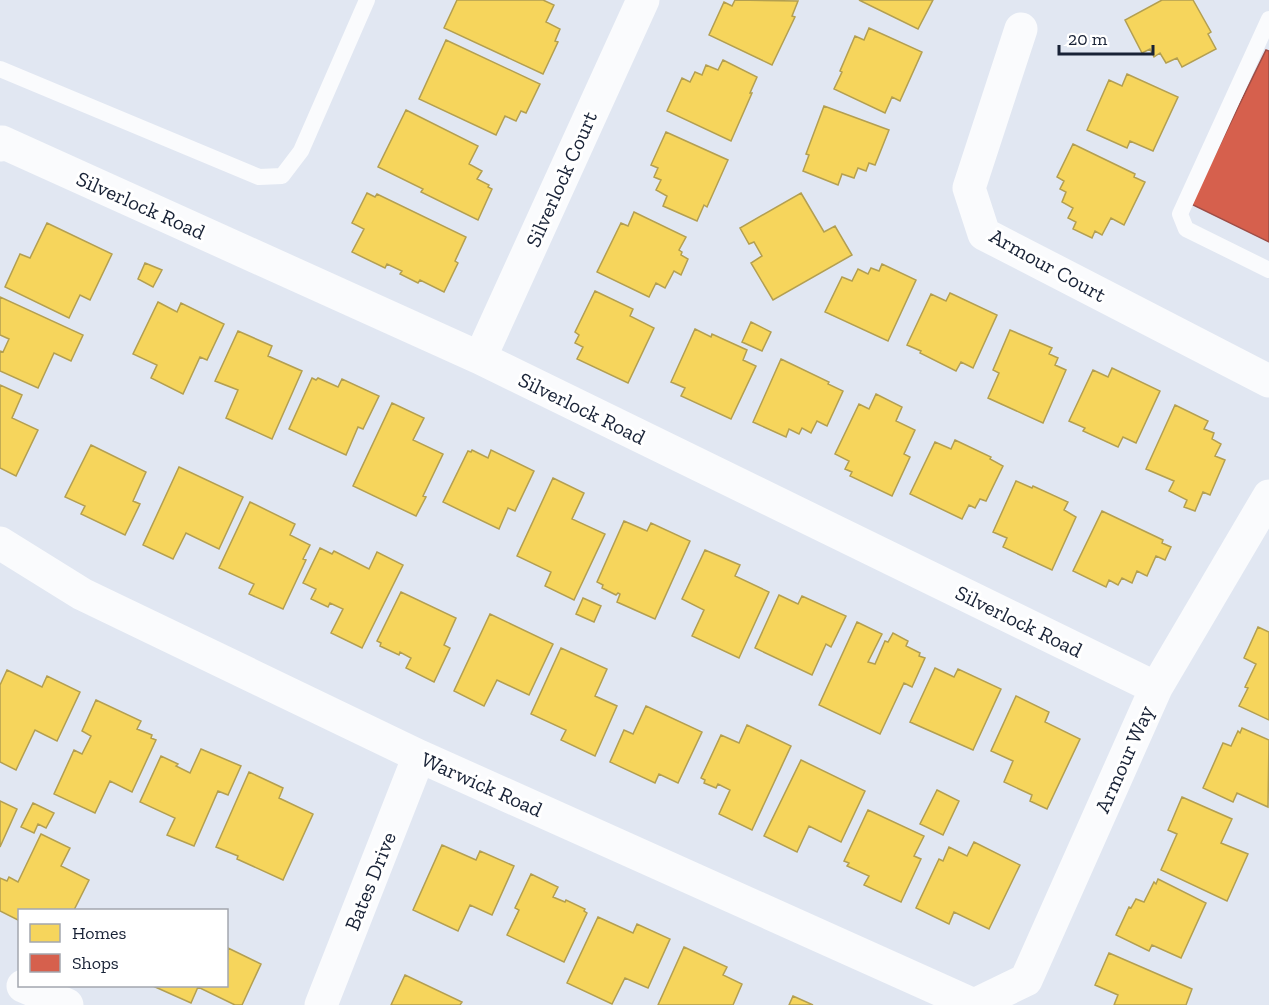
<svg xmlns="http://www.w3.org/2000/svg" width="1269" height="1005" font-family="'Zilla Slab',serif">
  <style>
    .homes { fill: #f6d55c; stroke: #b39f51; stroke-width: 1.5 }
    .shops { fill: #d6604d; stroke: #9d4d46; stroke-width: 1.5 }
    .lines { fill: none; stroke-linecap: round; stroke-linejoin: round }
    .service { stroke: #fafbfd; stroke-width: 16 }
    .minor { stroke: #fafbfd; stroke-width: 33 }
    .labels { text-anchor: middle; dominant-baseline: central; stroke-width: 6; stroke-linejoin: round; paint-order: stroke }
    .street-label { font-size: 21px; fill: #182236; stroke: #fff }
  </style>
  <rect width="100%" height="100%" fill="#e1e7f2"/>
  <path class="homes" d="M457 0H543L554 5 546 22 560 29 555 41 558 42 543 74 444 28Z
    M735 0 798 1 792 16 795 17 772 65 709 35 724 2 732 6Z
    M859 0H933L918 29Z
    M1162 0H1193L1211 32 1208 34 1216 49 1182 67 1177 58 1166 63 1160 53 1154 57 1150 49 1142 53 1125 20Z
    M869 28 922 52 900 101 892 97 885 113 834 89 842 72 840 71 855 36 864 40Z
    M446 40 540 84 526 113 521 111 516 121 505 116 496 135 419 99Z
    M723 60 757 77 750 93H752L731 141 667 111 682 78 690 82 695 72 702 75 706 65 718 70Z
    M1127 74 1178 97 1153 151 1130 141 1127 148 1087 130 1109 80 1122 86Z
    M824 106 889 130 875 165 869 163 866 171 858 168 854 178 842 174 838 185 803 171 809 155 806 154Z
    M406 110 478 146 469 164 482 171 477 179 489 185 488 187 492 189 478 220 421 192 423 189 378 167Z
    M666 132 728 160 707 207 704 205 697 221 663 206 667 196 656 190 661 180 654 177 658 168 651 165Z
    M1073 144 1135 174 1134 177 1145 182 1124 225 1111 218 1102 235 1095 231 1092 238 1073 229 1076 222 1068 218 1073 208 1062 202 1066 192 1060 189 1064 181 1057 177Z
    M367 193 375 197 377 194 466 237 455 261 458 263 444 292 420 280 418 283 400 274 402 271 387 264 385 268 352 252 364 229 352 223Z
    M801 193 824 232 835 226 852 255 773 300 751 263 762 256 754 242 749 244 740 228Z
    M634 212 686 237 679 250 682 252 681 255 688 259 681 275 674 271 665 288 656 283 649 297 597 272 621 223 628 226Z
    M47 223 112 254 90 300 80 295 69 318 5 287 20 254 30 258Z
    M145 263 162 270 153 287 138 279Z
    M882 264 916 280 888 341 825 312 842 277 852 281 858 269 868 274 871 268 879 271Z
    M595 291 633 309 630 316 654 328 628 383 577 359 583 347 575 343 579 335 575 332Z
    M950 293 997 315 973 368 961 362 956 371 920 353 921 351 907 345 931 294 946 301Z
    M0 297 83 335 71 361 54 353 38 388 0 371V351L3 352 9 339 0 335Z
    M158 302 177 312 181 303 224 324 207 360 200 357 183 394 151 378 157 365 133 354Z
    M751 322 771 332 762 351 742 342Z
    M695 329 711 337 712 334 747 350 743 360 756 366 731 419 681 396 685 388 671 382Z
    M1010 330 1052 348 1049 354 1058 358 1055 365 1066 370 1043 423 988 398 999 373 993 370Z
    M238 331 272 346 268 356 302 371 272 439 226 418 238 390 215 381Z
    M781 359 829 382 828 384 843 391 827 426 817 421 811 433 802 428 799 434 789 429 786 437 753 422Z
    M1112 368 1160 391 1136 443 1123 437 1118 447 1083 431 1085 428 1069 421 1093 370 1108 377Z
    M312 378 316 380 318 378 338 387 342 379 379 396 363 429 358 427 346 455 289 429Z
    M0 385 22 395 12 418 38 430 16 476 0 468Z
    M876 394 902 407 896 421 915 430 904 454 910 457 892 496 850 476 852 472 845 469 849 461 835 454 859 404 869 409Z
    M392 403 424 418 413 440 443 454 423 496 426 497 416 516 353 486Z
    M1175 405 1208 421 1204 429 1214 433 1212 439 1221 444 1215 456 1225 460 1210 495 1203 492 1195 511 1184 507 1187 500 1169 491 1174 481 1146 469Z
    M955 440 991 457 990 459 1003 466 986 501 980 499 975 508 969 505 962 519 910 494 935 442 951 449Z
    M91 445 146 472 133 501 140 504 125 535 81 514 85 506 65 497Z
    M472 450 488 458 491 450 534 471 515 511 508 508 499 529 443 502 468 451 471 452Z
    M179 467 243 497 219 549 186 533 173 559 143 545Z
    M553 478 584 493 572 519 605 534 574 600 545 586 551 572 517 556Z
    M1016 481 1032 488 1033 486 1068 502 1064 510 1076 517 1052 570 1003 547 1007 538 993 532Z
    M250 502 295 524 290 535 310 545 303 559 306 560 283 609 249 594 254 584 219 568Z
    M1102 511 1163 540 1162 543 1171 547 1165 560 1156 556 1147 576 1137 571 1132 583 1122 578 1118 585 1109 580 1106 587 1073 571Z
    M624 521 647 531 651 523 690 541 655 619 617 602 620 594 618 593 616 595 602 588 603 585 597 582Z
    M320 548 332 554 334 551 369 569 377 552 403 565 362 648 331 633 343 609 330 603 328 607 311 599 316 589 303 583Z
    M705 550 740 565 735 576 769 592 739 658 692 636 704 610 682 599Z
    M401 592 456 618 444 645 450 648 434 682 406 668 411 658 400 652 399 655 380 646 381 643 377 641Z
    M779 595 798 604 802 596 846 616 831 647 826 644 812 675 755 648Z
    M583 598 601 606 594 622 576 614Z
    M490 614 553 644 529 695 497 680 484 706 454 691Z
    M857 622 882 634 868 662 875 664 885 641 888 642 893 633 908 641 906 646 920 653 919 656 925 658 912 687 904 683 880 734 819 705Z
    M1258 627 1269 632V720L1239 706 1248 688 1245 687 1256 664 1244 658Z
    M561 648 607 669 595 696 617 706 595 756 561 740 566 730 531 714Z
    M935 668 954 677 958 669 1001 689 973 750 910 722Z
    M7 670 42 687 47 676 80 692 57 741 35 730 16 770 0 762V685Z
    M1016 696 1049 712 1045 722 1080 739 1047 809 1030 801 1032 795 1004 782 1013 761 991 751Z
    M96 700 141 721 137 729 152 735 151 738 156 740 132 792 110 781 95 813 54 794 74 750 82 754 91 736 82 731Z
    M646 706 702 732 678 783 659 774 655 783 610 762 624 730 633 734Z
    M747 725 791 746 752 830 719 814 730 790 718 784 716 788 704 783 705 780 701 778 721 735 739 743Z
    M1242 728 1269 740 1268 807 1237 793 1233 802 1203 788 1223 743 1231 746 1238 731 1240 733Z
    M201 749 241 766 228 795 218 791 194 846 167 835 175 818 140 802 161 756 178 764 176 766 190 773Z
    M801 760 865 791 841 842 809 826 797 852 764 836Z
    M249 772 283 788 279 798 313 814 283 880 237 859 238 856 216 847Z
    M937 790 959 801 943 835 920 824Z
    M1182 797 1232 819 1221 843 1248 854 1227 901 1161 870 1177 834 1168 830Z
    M0 801 17 809 0 847Z
    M33 803 54 813 46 828 38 824 34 833 21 827Z
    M868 810 924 836 914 856 921 859 901 902 864 885 869 876 847 866 849 863 844 861Z
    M41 834 70 848 61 866 89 880 74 910H20V921L0 911V878L7 881 9 877 18 882Z
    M974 842 1020 865 989 929 954 912 949 924 916 908 939 859 943 861 949 847 967 856Z
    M442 845 476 860 480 851 514 866 492 915 470 905 458 931 413 910Z
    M531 874 558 887 553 897 565 902 566 900 585 909 584 911 587 913 564 962 507 935 519 910 515 908Z
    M1158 879 1206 903 1181 958 1152 945 1149 951 1116 935 1129 907 1131 908 1136 899 1144 902 1154 882 1156 884Z
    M598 917 633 933 637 924 670 939 648 988 625 978 612 1004 567 983Z
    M684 947 727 967 723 975 742 984 733 1005H658Z
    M228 948 261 964 242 1005H235L198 987 191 1003 153 986H226Z
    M1109 953 1192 989 1186 1005H1114L1118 995 1095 985Z
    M405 975 462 1002 460 1005H391Z
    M793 996 813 1005H789Z"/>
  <path class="shops" d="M1266 50 1269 51V242L1191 204Z"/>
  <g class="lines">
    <path class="service" d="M1269 19 1180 214 1186 229 1269 270
      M0 69 259 177 282 176 301 151 367 0"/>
    <path class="minor" d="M1021 29 969 188 984 234 1269 381
      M0 145 2 142 480 358 1156 688
      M480 358 643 0
      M0 543 82 594 419 756 974 1005
      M23 986 67 1005
      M321 1005 419 756
      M974 1005 1026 980 1156 688 1269 496"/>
  </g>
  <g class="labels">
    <g class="street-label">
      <text transform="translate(561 179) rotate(-66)">Silverlock Court</text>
      <text transform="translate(141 205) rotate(24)">Silverlock Road</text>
      <text transform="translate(1048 265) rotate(29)">Armour Court</text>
      <text transform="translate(582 408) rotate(26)">Silverlock Road</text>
      <text transform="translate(1019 621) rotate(26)">Silverlock Road</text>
      <text transform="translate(1124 759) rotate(-66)">Armour Way</text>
      <text transform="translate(482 784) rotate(24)">Warwick Road</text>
      <text transform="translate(370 881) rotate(-68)">Bates Drive</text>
    </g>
  </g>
  <rect x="18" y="909" width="210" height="78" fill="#ffffff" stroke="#a3a7af" stroke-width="1.5"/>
  <rect x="30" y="924" width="30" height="18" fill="#f6d55c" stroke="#a3a7af" stroke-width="1.5"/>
  <text x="72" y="939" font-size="18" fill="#182236">Homes</text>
  <rect x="30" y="954" width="30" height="18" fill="#d6604d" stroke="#a3a7af" stroke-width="1.5"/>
  <text x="72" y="969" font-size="18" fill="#182236">Shops</text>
  <path d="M1059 45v9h94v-9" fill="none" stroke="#182236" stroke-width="3"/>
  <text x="1068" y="45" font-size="18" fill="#182236" stroke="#ffffff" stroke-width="4.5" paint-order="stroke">20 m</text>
</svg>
